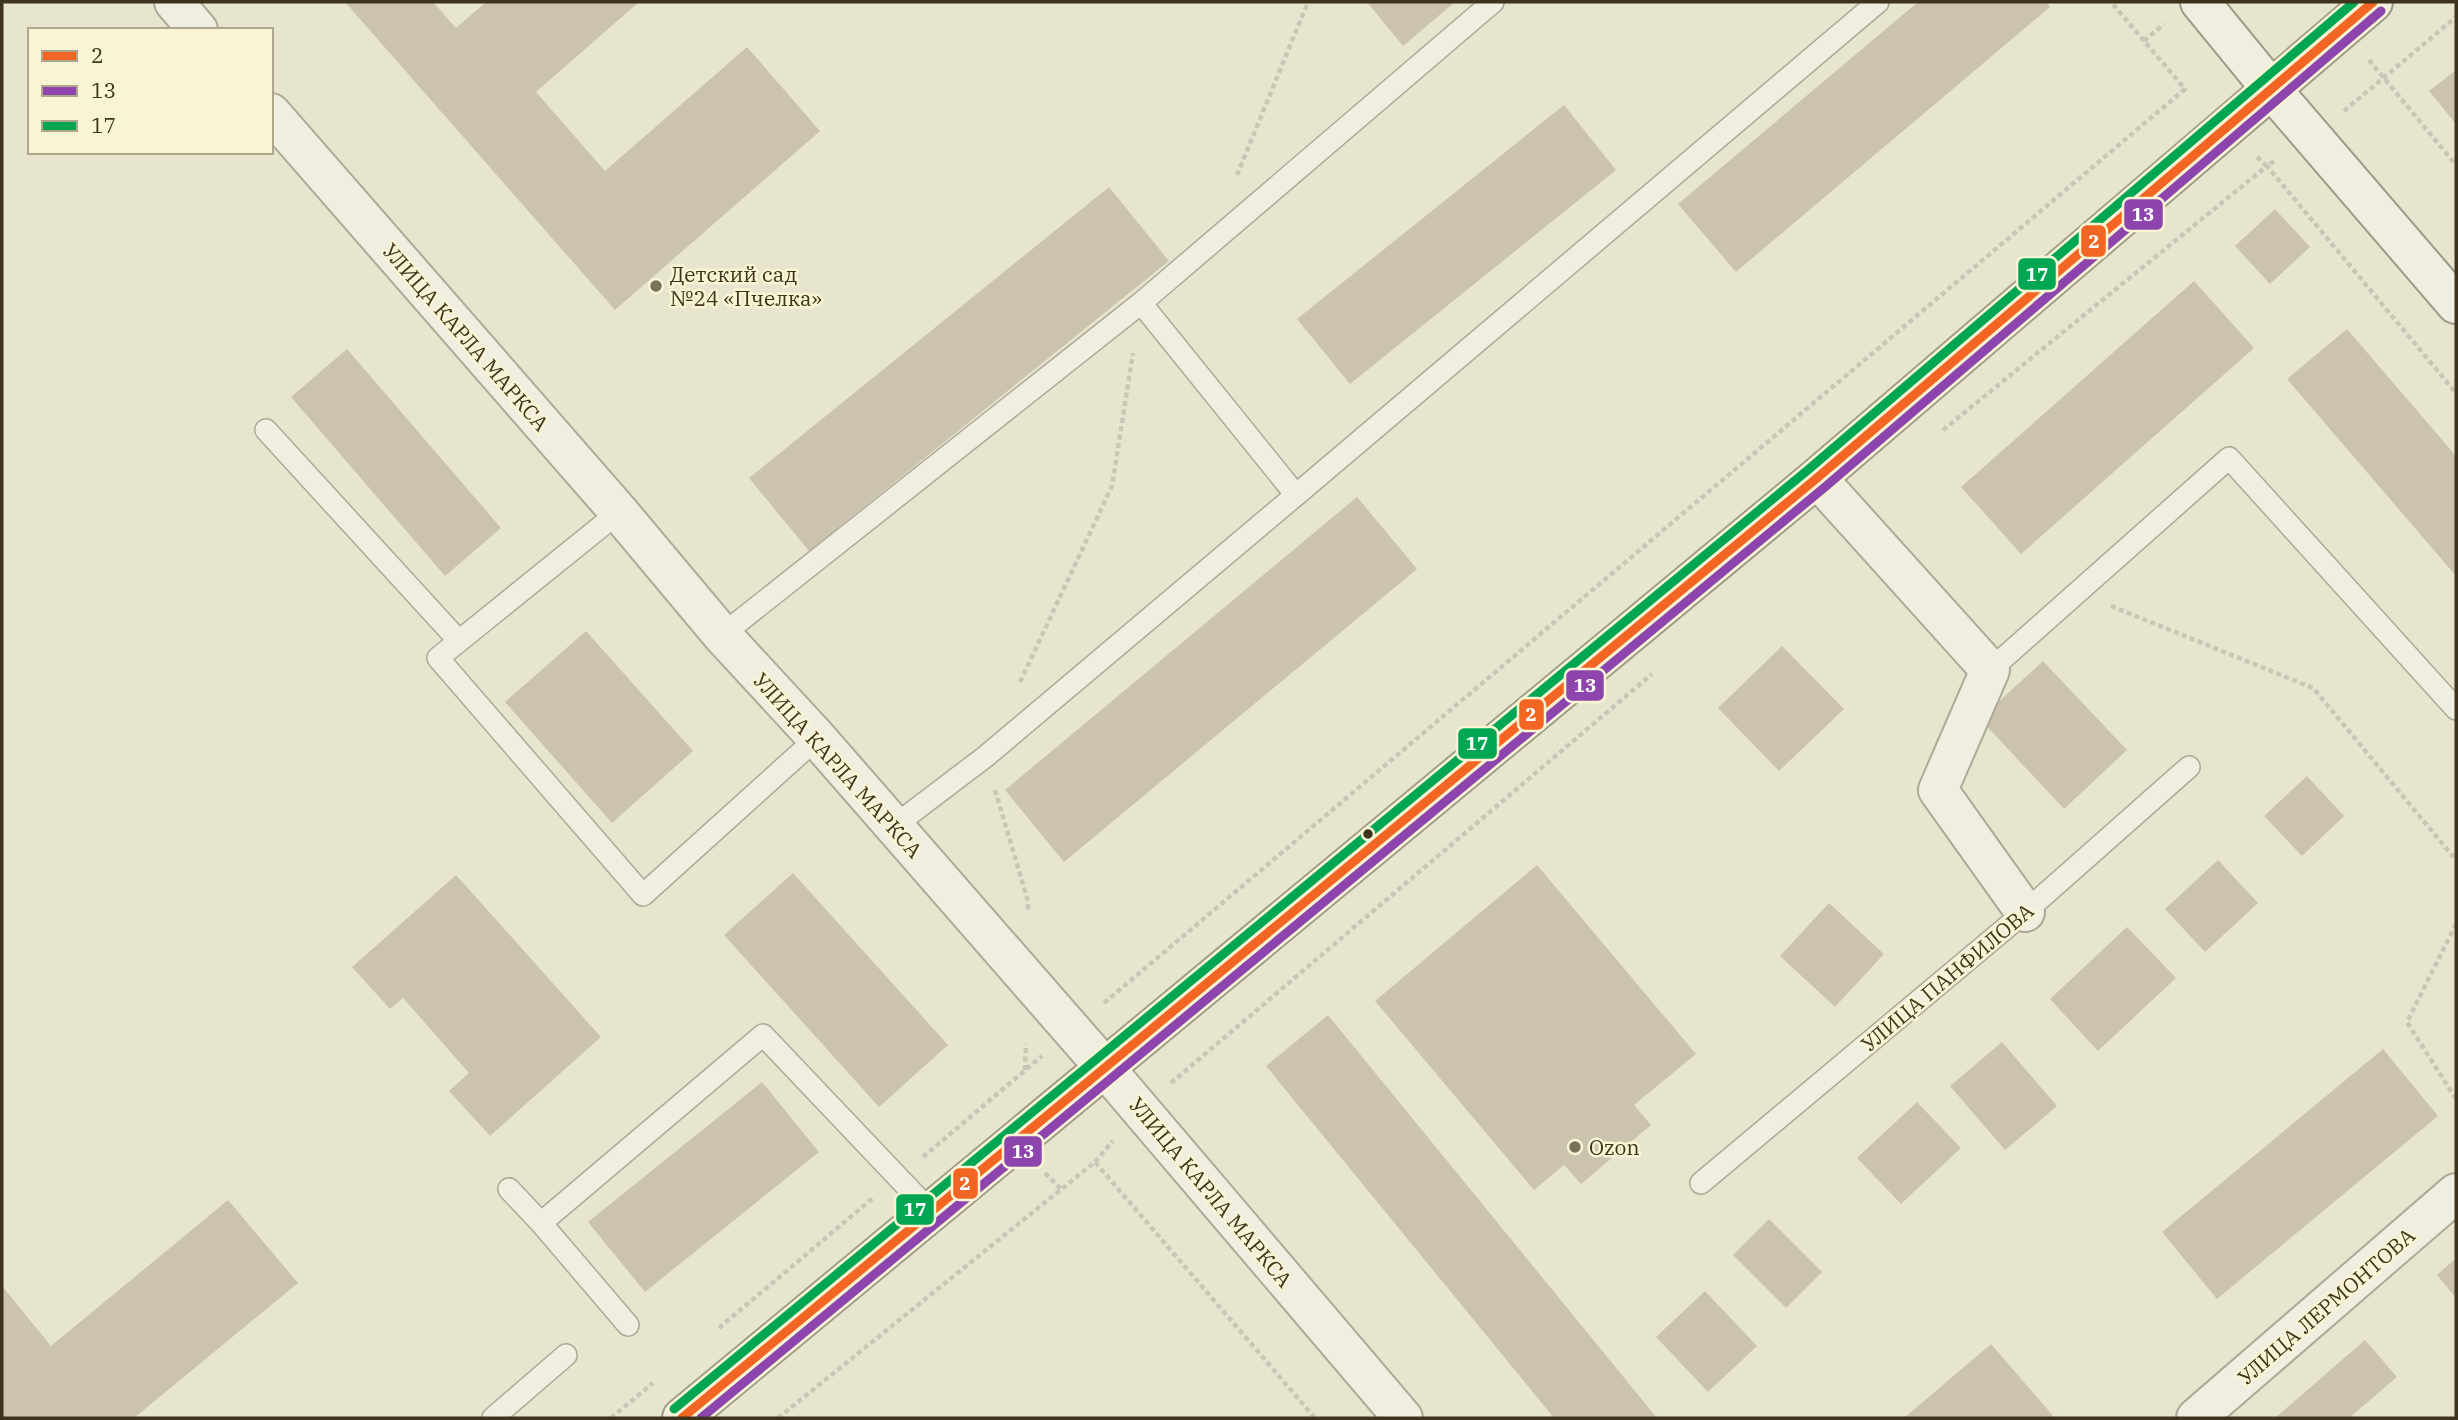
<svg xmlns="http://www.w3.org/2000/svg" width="2458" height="1420" font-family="'IBM Plex Serif',serif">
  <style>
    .building { fill: #ccc3ae }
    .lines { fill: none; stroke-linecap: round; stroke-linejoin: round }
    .lane-casing { stroke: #aea997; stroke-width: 24 }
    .street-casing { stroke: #aea997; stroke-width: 42 }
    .secondary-casing { stroke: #9d9987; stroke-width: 42 }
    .path { stroke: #c9c6b7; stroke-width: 4.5; stroke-dasharray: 5 3.5; stroke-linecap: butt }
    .lane { stroke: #efeee1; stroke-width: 21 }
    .street { stroke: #efeee1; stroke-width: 38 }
    .secondary { stroke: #efeee1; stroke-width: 38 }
    .bus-1-casing { stroke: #f9f5d4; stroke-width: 14 }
    .bus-2-casing { stroke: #f9f5d4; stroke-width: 14 }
    .bus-3-casing { stroke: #f9f5d4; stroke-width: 14 }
    .bus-1 { stroke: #f26522; stroke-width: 9 }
    .bus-2 { stroke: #8e44ad; stroke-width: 9 }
    .bus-3 { stroke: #00a651; stroke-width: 9 }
    .poi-dot { fill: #7a715b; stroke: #f9f5d4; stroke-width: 2.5 }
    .bus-dot { fill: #3e331d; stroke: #f9f5d4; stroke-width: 2.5 }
    .labels { text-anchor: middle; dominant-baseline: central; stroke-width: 5; stroke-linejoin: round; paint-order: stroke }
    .poi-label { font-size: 21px; fill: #3e331d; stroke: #f9f5d4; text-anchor: start }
    .street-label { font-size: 21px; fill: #3e331d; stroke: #f9f5d4 }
    .line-badge { stroke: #f9f5d4; stroke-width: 2.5 }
    .badge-label { font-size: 19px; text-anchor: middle; font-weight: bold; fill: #fff }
  </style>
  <rect width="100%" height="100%" fill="#e8e5ce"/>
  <path class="building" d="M345 2H433L456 28 486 2H639L536 92 605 171 747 47 820 131 615 310Z
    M1367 2H1455L1403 46Z
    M1918 2H2046L2050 7 1736 272 1678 204Z
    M2456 70V124L2429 91Z
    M1564 105 1616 170 1350 384 1297 319Z
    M1109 187 1169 261 809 551 749 478Z
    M2275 209 2310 247 2270 284 2235 246Z
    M2194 281 2254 348 2021 554 1961 487Z
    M2347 329 2456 456V576L2287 379Z
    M347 349 501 528 445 576 291 397Z
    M1357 497 1417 569 1064 862 1005 790Z
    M586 631 693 751 612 823 505 702Z
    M1782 646 1844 709 1779 771 1718 708Z
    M2043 661 2127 750 2064 809 1980 719Z
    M2307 776 2344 816 2302 856 2264 816Z
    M2218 860 2258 903 2205 952 2165 909Z
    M1537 865 1696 1054 1634 1105 1651 1125 1581 1184 1564 1165 1534 1190 1375 1001Z
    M793 873 948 1045 879 1107 724 935Z
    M456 875 601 1037 490 1136 449 1091 469 1073 403 998 390 1009 352 967Z
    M1829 903 1884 954 1835 1007 1780 956Z
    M2127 927 2176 978 2098 1051 2050 999Z
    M1328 1015 1657 1418H1554L1266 1066Z
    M2002 1042 2057 1106 2005 1150 1950 1086Z
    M2383 1049 2438 1116 2217 1299 2162 1232Z
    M762 1082 819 1152 645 1292 588 1222Z
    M1917 1102 1961 1148 1901 1204 1857 1158Z
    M228 1200 298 1283 134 1418H2V1286L51 1346Z
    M1769 1219 1822 1272 1786 1308 1733 1255Z
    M2456 1258V1298L2437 1275Z
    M1705 1291 1757 1346 1708 1392 1656 1337Z
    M2365 1340 2397 1377 2349 1418H2275Z
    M1991 1344 2055 1418H1904Z"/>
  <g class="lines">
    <g class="lane-casing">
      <path id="lane" d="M266 430 459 641
        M1296 495 1878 2
        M619 512 438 658 643 895 817 738
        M722 635 1141 303 1493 2
        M1990 670 2229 458 2456 709
        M894 826 985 757 1296 495 1141 303
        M1701 1183 2025 912 2189 767
        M509 1189 541 1223 763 1035 931 1212
        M541 1223 628 1325
        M493 1418 566 1355"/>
    </g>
    <g class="street-casing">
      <path id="street" d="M174 2 198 30
        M271 113 619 512 722 635 817 738 1105 1068 1403 1418
        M1817 478 1990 670 1938 790 2025 912
        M2196 1418 2456 1193"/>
    </g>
    <g class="secondary-casing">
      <path id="secondary" d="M2200 2 2272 90 2456 304
        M682 1418 1817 478 2373 2"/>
    </g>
    <path class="path" d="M2144 41 2164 24
      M2369 60 2456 165
      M2344 111 2456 17
      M2257 157 2267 166 2277 159
      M1237 175 1308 2
      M1943 430 2267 166 2456 393
      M2111 606 2313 688 2456 860
      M1020 682 1112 486 1133 353
      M995 790 1028 901V913
      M2456 924 2407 1022 2456 1099
      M1104 1003 2185 89 2111 2
      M1025 1070 1026 1044
      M1171 1083 1652 674
      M923 1157 1042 1056
      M1095 1162 1113 1141
      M1045 1173 1061 1189
      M719 1328 873 1198
      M611 1418 653 1383
      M778 1418 1095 1162 1315 1418"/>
    <use href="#lane" class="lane"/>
    <use href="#street" class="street"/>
    <use href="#secondary" class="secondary"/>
    <g class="bus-1-casing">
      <path id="bus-1" d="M682 1418 1817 478 2373 2"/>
    </g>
    <g class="bus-2-casing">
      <path id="bus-2" d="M701 1418 1825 487 2381 11"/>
    </g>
    <g class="bus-3-casing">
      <path id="bus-3" d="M674 1409 1809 469 2354 2"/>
    </g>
    <use href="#bus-1" class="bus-1"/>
    <use href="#bus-2" class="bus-2"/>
    <use href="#bus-3" class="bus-3"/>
  </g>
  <g class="poi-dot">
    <circle cx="656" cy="286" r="7"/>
    <circle cx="1575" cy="1147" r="7"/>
  </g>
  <circle class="bus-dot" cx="1368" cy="834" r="6"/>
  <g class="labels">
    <g class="poi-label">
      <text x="670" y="274">Детский сад<tspan x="670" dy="24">№24 «Пчелка»</tspan></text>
      <text x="1589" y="1147">Ozon</text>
    </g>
    <g class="street-label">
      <text transform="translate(466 337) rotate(49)">УЛИЦА КАРЛА МАРКСА</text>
      <text transform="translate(838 765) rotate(48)">УЛИЦА КАРЛА МАРКСА</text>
      <text transform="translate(1947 977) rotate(-40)">УЛИЦА ПАНФИЛОВА</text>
      <text transform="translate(1211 1192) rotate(50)">УЛИЦА КАРЛА МАРКСА</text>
      <text transform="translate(2326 1306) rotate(-41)">УЛИЦА ЛЕРМОНТОВА</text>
    </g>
  </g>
  <g class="line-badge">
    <rect x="2123" y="198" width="41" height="33" rx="7" fill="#8e44ad"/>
    <rect x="2080" y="224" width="27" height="34" rx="7" fill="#f26522"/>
    <rect x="2017" y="257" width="40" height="34" rx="7" fill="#00a651"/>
    <rect x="1565" y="669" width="40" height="33" rx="7" fill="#8e44ad"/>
    <rect x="1518" y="698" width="27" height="33" rx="7" fill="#f26522"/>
    <rect x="1457" y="727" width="41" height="33" rx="7" fill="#00a651"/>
    <rect x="1003" y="1135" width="40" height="33" rx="7" fill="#8e44ad"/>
    <rect x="952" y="1167" width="27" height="33" rx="7" fill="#f26522"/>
    <rect x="895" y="1193" width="40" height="33" rx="7" fill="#00a651"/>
  </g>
  <g class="badge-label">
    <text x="2143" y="221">13</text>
    <text x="2094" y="248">2</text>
    <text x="2037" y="281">17</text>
    <text x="1585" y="692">13</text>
    <text x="1531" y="721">2</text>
    <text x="1477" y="750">17</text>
    <text x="1023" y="1158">13</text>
    <text x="965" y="1190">2</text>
    <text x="915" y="1216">17</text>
  </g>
  <rect width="2458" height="1420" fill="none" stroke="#3e331d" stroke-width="7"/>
  <rect x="28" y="28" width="245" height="126" fill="#f9f5d4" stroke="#aea78b" stroke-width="2"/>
  <rect x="42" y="51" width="35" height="10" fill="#f26522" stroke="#aea78b" stroke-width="2"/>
  <text x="91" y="63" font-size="21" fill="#3e331d">2</text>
  <rect x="42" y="86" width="35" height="10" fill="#8e44ad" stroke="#aea78b" stroke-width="2"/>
  <text x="91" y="98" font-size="21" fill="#3e331d">13</text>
  <rect x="42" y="121" width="35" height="10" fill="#00a651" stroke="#aea78b" stroke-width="2"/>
  <text x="91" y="133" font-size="21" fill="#3e331d">17</text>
</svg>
